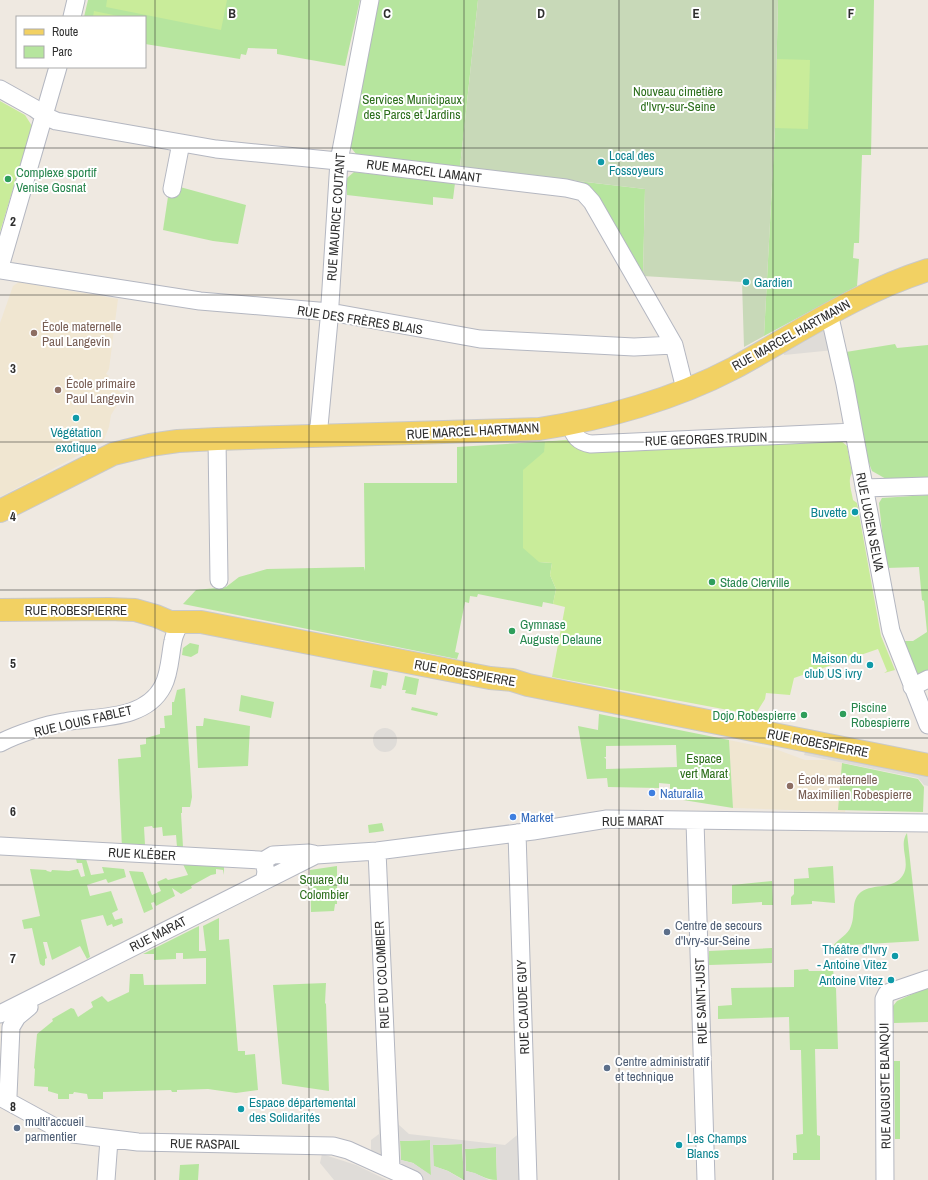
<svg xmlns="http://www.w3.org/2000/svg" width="928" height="1180" font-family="'Archivo Narrow',sans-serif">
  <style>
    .education { fill: #f0e6d1 }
    .green { fill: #b6e59e; fill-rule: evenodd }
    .cemetery { fill: #c8d9b8 }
    .pitch { fill: #c9ec9a }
    .plaza { fill: #dfdcd8; fill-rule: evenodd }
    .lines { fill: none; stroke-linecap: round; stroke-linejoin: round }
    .minor-casing { stroke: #b4b7c1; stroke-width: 19 }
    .major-casing { stroke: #c9c9c9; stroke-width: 24 }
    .minor { stroke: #fff; stroke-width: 17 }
    .major { stroke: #f2d163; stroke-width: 22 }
    .grid { fill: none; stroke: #2e2e2e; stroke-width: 1; stroke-opacity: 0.55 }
    .culture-dot { fill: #0f9aa8; stroke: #fff; stroke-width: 1.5 }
    .leisure-dot { fill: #2e9e5b; stroke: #fff; stroke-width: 1.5 }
    .education-dot { fill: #8d6e63; stroke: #fff; stroke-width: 1.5 }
    .shop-dot { fill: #3f7fe0; stroke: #fff; stroke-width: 1.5 }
    .service-dot { fill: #5c6f8a; stroke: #fff; stroke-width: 1.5 }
    .labels { text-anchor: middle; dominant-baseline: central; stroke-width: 4; stroke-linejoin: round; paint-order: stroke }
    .park-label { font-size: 13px; fill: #2c6e1b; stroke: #fff }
    .culture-label { font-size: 13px; fill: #0d838f; stroke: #fff; text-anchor: start }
    .street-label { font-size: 13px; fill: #2e2e2e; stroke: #fff }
    .leisure-label { font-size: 13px; fill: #27864d; stroke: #fff; text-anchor: start }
    .education-label { font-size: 13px; fill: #785e54; stroke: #fff; text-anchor: start }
    .shop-label { font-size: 13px; fill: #366cbe; stroke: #fff; text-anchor: start }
    .service-label { font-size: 13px; fill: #4e5e75; stroke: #fff; text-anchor: start }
    .grid-label { font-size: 13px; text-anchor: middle; font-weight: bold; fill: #2e2e2e; stroke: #fff; stroke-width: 4; stroke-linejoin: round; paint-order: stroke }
  </style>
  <rect width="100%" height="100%" fill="#efe9e1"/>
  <path class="education" d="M19 282 118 299 109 369 106 374 109 376 105 382 125 395 122 401 120 400 111 415 109 427 103 442 0 497V323L13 286Z
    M729 740 778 750 805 760H830L849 765 845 812 733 808Z"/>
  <path class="green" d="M88 0H360L345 66 277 54V49L248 48 246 55 241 54 240 59 145 44V17H84Z
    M375 0H478L460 167 356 154 349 145Z
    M778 0H874L871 155H862L859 243H854L853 258 859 259 857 286 764 336 775 128Z
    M354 172 455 183 453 199 433 197V205L347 195V178Z
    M577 181 645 189 643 276 591 191Z
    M180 187 246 205 238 244 213 241 163 230 169 190Z
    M895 344 897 348 928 345V478L888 480 872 471 867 458 846 352Z
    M569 440 539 562 552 563 550 575 556 589 553 604 543 602 542 607 478 594 477 597 470 596 469 603 465 602 455 652 459 653 457 659 183 604 196 590 226 587 239 577 267 569 364 567 365 571 364 483H457V447Z
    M928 495V670L916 676 901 641H913L927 632 924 601 922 600 919 567 886 568 879 503 882 498Z
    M190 643 199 645 198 653 191 657 182 655 183 648Z
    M373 670 388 673 386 686 382 685 381 689 370 687Z
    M405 676 419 679 416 695 405 693 406 690H402Z
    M185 688 192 797 190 807H182V813H181L183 847H177L176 835 163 836 162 827 153 828 152 826 144 827 145 845 122 848 118 759 141 757 140 745 146 744V738L160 734V728H165L164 716 172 715V702H174L177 690Z
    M241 695 274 702 271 718 239 711Z
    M412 707 438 713 437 716 411 710Z
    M599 714 729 740 733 808 683 800V789H670V784L659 783V788L608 787 607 778 587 779 578 726 598 730ZM676 745 677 767 606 769V759L604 757H606V746Z
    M204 718 250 726 248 766 198 768 196 726H203Z
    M842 763 918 779 924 787 923 812 838 810Z
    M382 823 384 831 369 833 368 825Z
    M907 833 919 941 833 946C838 939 848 935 851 926 856 914 850 901 861 892 874 883 894 890 903 875 911 862 898 846 907 833Z
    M76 859H86L91 875 104 873 102 867 124 869 126 877 108 883 106 879 87 885 90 896 111 891 118 910 112 913 115 920 122 918 123 923 113 927 112 924 107 926 103 915 81 920 90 957 87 959 80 946 52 960 47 942H43L47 958 45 959V965L43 966 40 964 32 928 24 929 22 920 40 916 30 869 46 870 47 871 51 872 52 870 69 871 78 869 81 877 85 876 82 863H77Z
    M183 864 224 867V875L223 870 216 869V874L211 875 191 886 192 888 181 894 172 888 175 896 156 906 154 902 151 903 153 909 144 913 129 871 143 872 152 895 161 891 157 882 166 878 168 880 188 875Z
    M337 866V904H335L334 911 311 912 310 870Z
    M833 866 835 903 812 901V904L791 905V897L794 894V879L809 878 808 868Z
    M772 881 773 905H762V902L732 904V885Z
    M219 918V940L229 939 238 1051H245V1055L255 1054 258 1090 236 1093 208 1089 177 1090V1092H172L171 1090 103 1092V1099H88L87 1094 74 1092 73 1094H69V1099H58V1094L48 1091V1087L34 1086 35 1069 34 1068 37 1034 53 1021 52 1019 71 1008 74 1009 78 1017 93 1007 91 1002 102 996 108 1002 129 992 130 974H143L144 985 206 984V958L183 959V953H176V959L154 960V954H143L199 926V951H206L203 926Z
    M772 948V963L709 965V951Z
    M808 969 809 971H823L824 969H833L835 988H836L838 1049H815L817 1135 820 1136V1160H793V1153H797L796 1135 803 1134 801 1050H790L789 1017 718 1019V1006L732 1005 731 988 794 987V970Z
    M326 983 325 1003 326 1004 329 1091 282 1084 273 985Z
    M928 987V1022L894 1023 893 1006 897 1001Z
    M894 1061H900V1139H895Z
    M430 1140 431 1176 413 1163 401 1160 400 1141Z
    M462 1144 464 1180 448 1171 433 1166V1145Z
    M496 1147 497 1180C486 1180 477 1173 466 1171L465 1149Z
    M199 1164 198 1180H179L180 1165Z"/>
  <path class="cemetery" d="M478 0H778L775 128 764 336 744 347 742 282 643 276 645 189 460 167Z"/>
  <path class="pitch" d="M107 0H227L221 30 106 7Z
    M94 11 123 17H93Z
    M777 59 810 60 808 129 775 128Z
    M0 101 25 115 32 126 0 232Z
    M569 440 578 449 840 440 847 446 852 473C847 481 852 492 853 500L857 503 881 636 895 670 884 673 887 671 878 649 794 678 790 695 766 693 765 699 755 715 552 677 565 607 553 604 556 589 550 575 552 563 539 562 523 548V470L544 452 545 442Z"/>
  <path class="plaza" d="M821 321 834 350 784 355 781 343Z
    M373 740a12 12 0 1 1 24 0a12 12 0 1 1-24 0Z
    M806 749 928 769V786L924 785 918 778 804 755Z
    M394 1098 399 1125 409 1134 505 1145 521 1132 522 1180H497L496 1147 465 1149 466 1171 475 1173 489 1180H464L462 1144 433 1145 434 1166 448 1171 463 1180H421L371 1154V1140L379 1134 378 1099ZM430 1140 431 1175 413 1163 401 1160 400 1141Z
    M322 1154 356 1165 387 1180H334L320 1163Z"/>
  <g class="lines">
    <g class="minor-casing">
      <path id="minor" d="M72 17 76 0
        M0 89 34 108 45 116 56 121 216 149 348 162 566 188 583 192 592 202 674 345 685 389
        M172 189 181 143
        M0 267 58 67
        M0 270 200 301 330 312 480 339 634 347 674 345
        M829 313 845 384 891 631 928 725
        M570 424C574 436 578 442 591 444L854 432
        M318 437 329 320 339 161 370 0
        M217 439 219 580
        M864 488 928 486
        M912 687 928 679
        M0 743C17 734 45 725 64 722 97 716 145 721 163 686 170 673 170 655 173 641 174 634 178 628 181 621
        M695 821 706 1180
        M517 833 528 1180
        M0 846 259 860 263 861C266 868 267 873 264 880
        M377 851 391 1169
        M263 861 273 855 309 853 314 854
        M0 1014 316 855 377 851 533 831 607 819 928 823
        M8 1096 11 1027 17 1017 29 1007 28 1004
        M0 1097 53 1126 73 1134 138 1142 333 1146 348 1150 414 1180
        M106 1180 109 1140
        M885 1180 884 999 887 993 928 979"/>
    </g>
    <g class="major-casing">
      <path id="major" d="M0 511 113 454 150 445 178 441 217 439 539 429C604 419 675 399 734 368 798 333 858 292 928 270
        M0 610 109 609 135 610 156 616 170 622H201L490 678 512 680 528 685 928 765"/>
    </g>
    <use href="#minor" class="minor"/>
    <use href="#major" class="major"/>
  </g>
  <path class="grid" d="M155 0V1180M309 0V1180M464 0V1180M619 0V1180M773 0V1180M0 148H928M0 295H928M0 442H928M0 590H928M0 738H928M0 885H928M0 1032H928"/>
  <g class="culture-dot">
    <circle cx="601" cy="162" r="4"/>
    <circle cx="746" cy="282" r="4"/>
    <circle cx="76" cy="418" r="4"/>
    <circle cx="855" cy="512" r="4"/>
    <circle cx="870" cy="665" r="4"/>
    <circle cx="895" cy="956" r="4"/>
    <circle cx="891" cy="980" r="4"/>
    <circle cx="241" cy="1109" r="4"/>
    <circle cx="679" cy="1145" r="4"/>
  </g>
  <g class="leisure-dot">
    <circle cx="8" cy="179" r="4"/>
    <circle cx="712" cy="582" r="4"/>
    <circle cx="512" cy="631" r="4"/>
    <circle cx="843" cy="714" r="4"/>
    <circle cx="804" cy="715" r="4"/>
  </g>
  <g class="education-dot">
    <circle cx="34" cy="333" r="4"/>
    <circle cx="58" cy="390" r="4"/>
    <circle cx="790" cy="786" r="4"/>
  </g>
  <g class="shop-dot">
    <circle cx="652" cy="793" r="4"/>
    <circle cx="513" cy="817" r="4"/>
  </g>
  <g class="service-dot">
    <circle cx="667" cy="932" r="4"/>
    <circle cx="607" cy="1068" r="4"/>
    <circle cx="17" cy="1128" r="4"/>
  </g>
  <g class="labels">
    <g class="park-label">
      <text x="678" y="91">Nouveau cimetière<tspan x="678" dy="15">d'Ivry-sur-Seine</tspan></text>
      <text x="412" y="99">Services Municipaux<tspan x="412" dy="15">des Parcs et Jardins</tspan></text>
      <text x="704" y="758">Espace<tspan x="704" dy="15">vert Marat</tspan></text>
      <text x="324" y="879">Square du<tspan x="324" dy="15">Colombier</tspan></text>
    </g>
    <g class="culture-label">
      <text x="609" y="155">Local des<tspan x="609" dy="15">Fossoyeurs</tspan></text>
      <text x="754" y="282">Gardien</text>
      <text x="76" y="432" text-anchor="middle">Végétation<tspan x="76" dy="15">exotique</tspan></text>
      <text x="847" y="512" text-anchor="end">Buvette</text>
      <text x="862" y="658" text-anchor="end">Maison du<tspan x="862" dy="15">club US ivry</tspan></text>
      <text x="887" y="949" text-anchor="end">Théâtre d'Ivry<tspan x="887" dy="15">- Antoine Vitez</tspan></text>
      <text x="883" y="980" text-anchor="end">Antoine Vitez</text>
      <text x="249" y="1102">Espace départemental<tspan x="249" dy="15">des Solidarités</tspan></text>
      <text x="687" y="1138">Les Champs<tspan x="687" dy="15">Blancs</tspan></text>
    </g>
    <g class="street-label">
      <text transform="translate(424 171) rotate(7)">RUE MARCEL LAMANT</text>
      <text transform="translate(336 217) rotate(-86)">RUE MAURICE COUTANT</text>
      <text transform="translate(360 320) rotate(9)">RUE DES FRÈRES BLAIS</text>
      <text transform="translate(791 335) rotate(-29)">RUE MARCEL HARTMANN</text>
      <text transform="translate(473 431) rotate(-3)">RUE MARCEL HARTMANN</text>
      <text transform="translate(706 439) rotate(-2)">RUE GEORGES TRUDIN</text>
      <text transform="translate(870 522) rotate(79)">RUE LUCIEN SELVA</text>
      <text x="76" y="610">RUE ROBESPIERRE</text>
      <text transform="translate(465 673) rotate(10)">RUE ROBESPIERRE</text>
      <text transform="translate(83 721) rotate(-13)">RUE LOUIS FABLET</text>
      <text transform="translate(818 743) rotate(11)">RUE ROBESPIERRE</text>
      <text transform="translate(633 821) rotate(-1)">RUE MARAT</text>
      <text transform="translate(142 854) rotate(3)">RUE KLÉBER</text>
      <text transform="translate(158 934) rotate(-27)">RUE MARAT</text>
      <text transform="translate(382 975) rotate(-93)">RUE DU COLOMBIER</text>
      <text transform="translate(701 1001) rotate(-92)">RUE SAINT-JUST</text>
      <text transform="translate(523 1007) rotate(-92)">RUE CLAUDE GUY</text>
      <text transform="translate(885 1086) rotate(-91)">RUE AUGUSTE BLANQUI</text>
      <text transform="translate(205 1144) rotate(1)">RUE RASPAIL</text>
    </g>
    <g class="leisure-label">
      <text x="16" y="172">Complexe sportif<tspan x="16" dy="15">Venise Gosnat</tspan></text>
      <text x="720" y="582">Stade Clerville</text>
      <text x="520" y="624">Gymnase<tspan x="520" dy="15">Auguste Delaune</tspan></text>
      <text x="851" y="707">Piscine<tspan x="851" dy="15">Robespierre</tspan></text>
      <text x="796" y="715" text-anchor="end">Dojo Robespierre</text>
    </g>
    <g class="education-label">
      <text x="42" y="326">École maternelle<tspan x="42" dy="15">Paul Langevin</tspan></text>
      <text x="66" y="383">École primaire<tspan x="66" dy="15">Paul Langevin</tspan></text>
      <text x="798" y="779">École maternelle<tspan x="798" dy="15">Maximilien Robespierre</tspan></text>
    </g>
    <g class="shop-label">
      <text x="660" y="793">Naturalia</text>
      <text x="521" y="817">Market</text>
    </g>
    <g class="service-label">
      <text x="675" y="925">Centre de secours<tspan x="675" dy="15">d'Ivry-sur-Seine</tspan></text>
      <text x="615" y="1061">Centre administratif<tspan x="615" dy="15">et technique</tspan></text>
      <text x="25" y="1121">multi'accueil<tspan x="25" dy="15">parmentier</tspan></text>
    </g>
  </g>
  <g class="grid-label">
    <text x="232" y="18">B</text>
    <text x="387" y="18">C</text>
    <text x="541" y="18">D</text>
    <text x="696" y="18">E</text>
    <text x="851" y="18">F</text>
    <text x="13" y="226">2</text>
    <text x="13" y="373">3</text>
    <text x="13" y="521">4</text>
    <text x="13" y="668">5</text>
    <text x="13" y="816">6</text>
    <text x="13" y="963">7</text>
    <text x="13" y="1111">8</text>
  </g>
  <rect x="16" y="16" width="130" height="52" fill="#ffffff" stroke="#ababab"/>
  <rect x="24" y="29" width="20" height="6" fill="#f2d163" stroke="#ababab"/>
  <text x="52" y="36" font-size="12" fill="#2e2e2e">Route</text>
  <rect x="24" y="46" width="20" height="12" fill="#b6e59e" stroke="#ababab"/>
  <text x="52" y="56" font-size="12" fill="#2e2e2e">Parc</text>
</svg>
